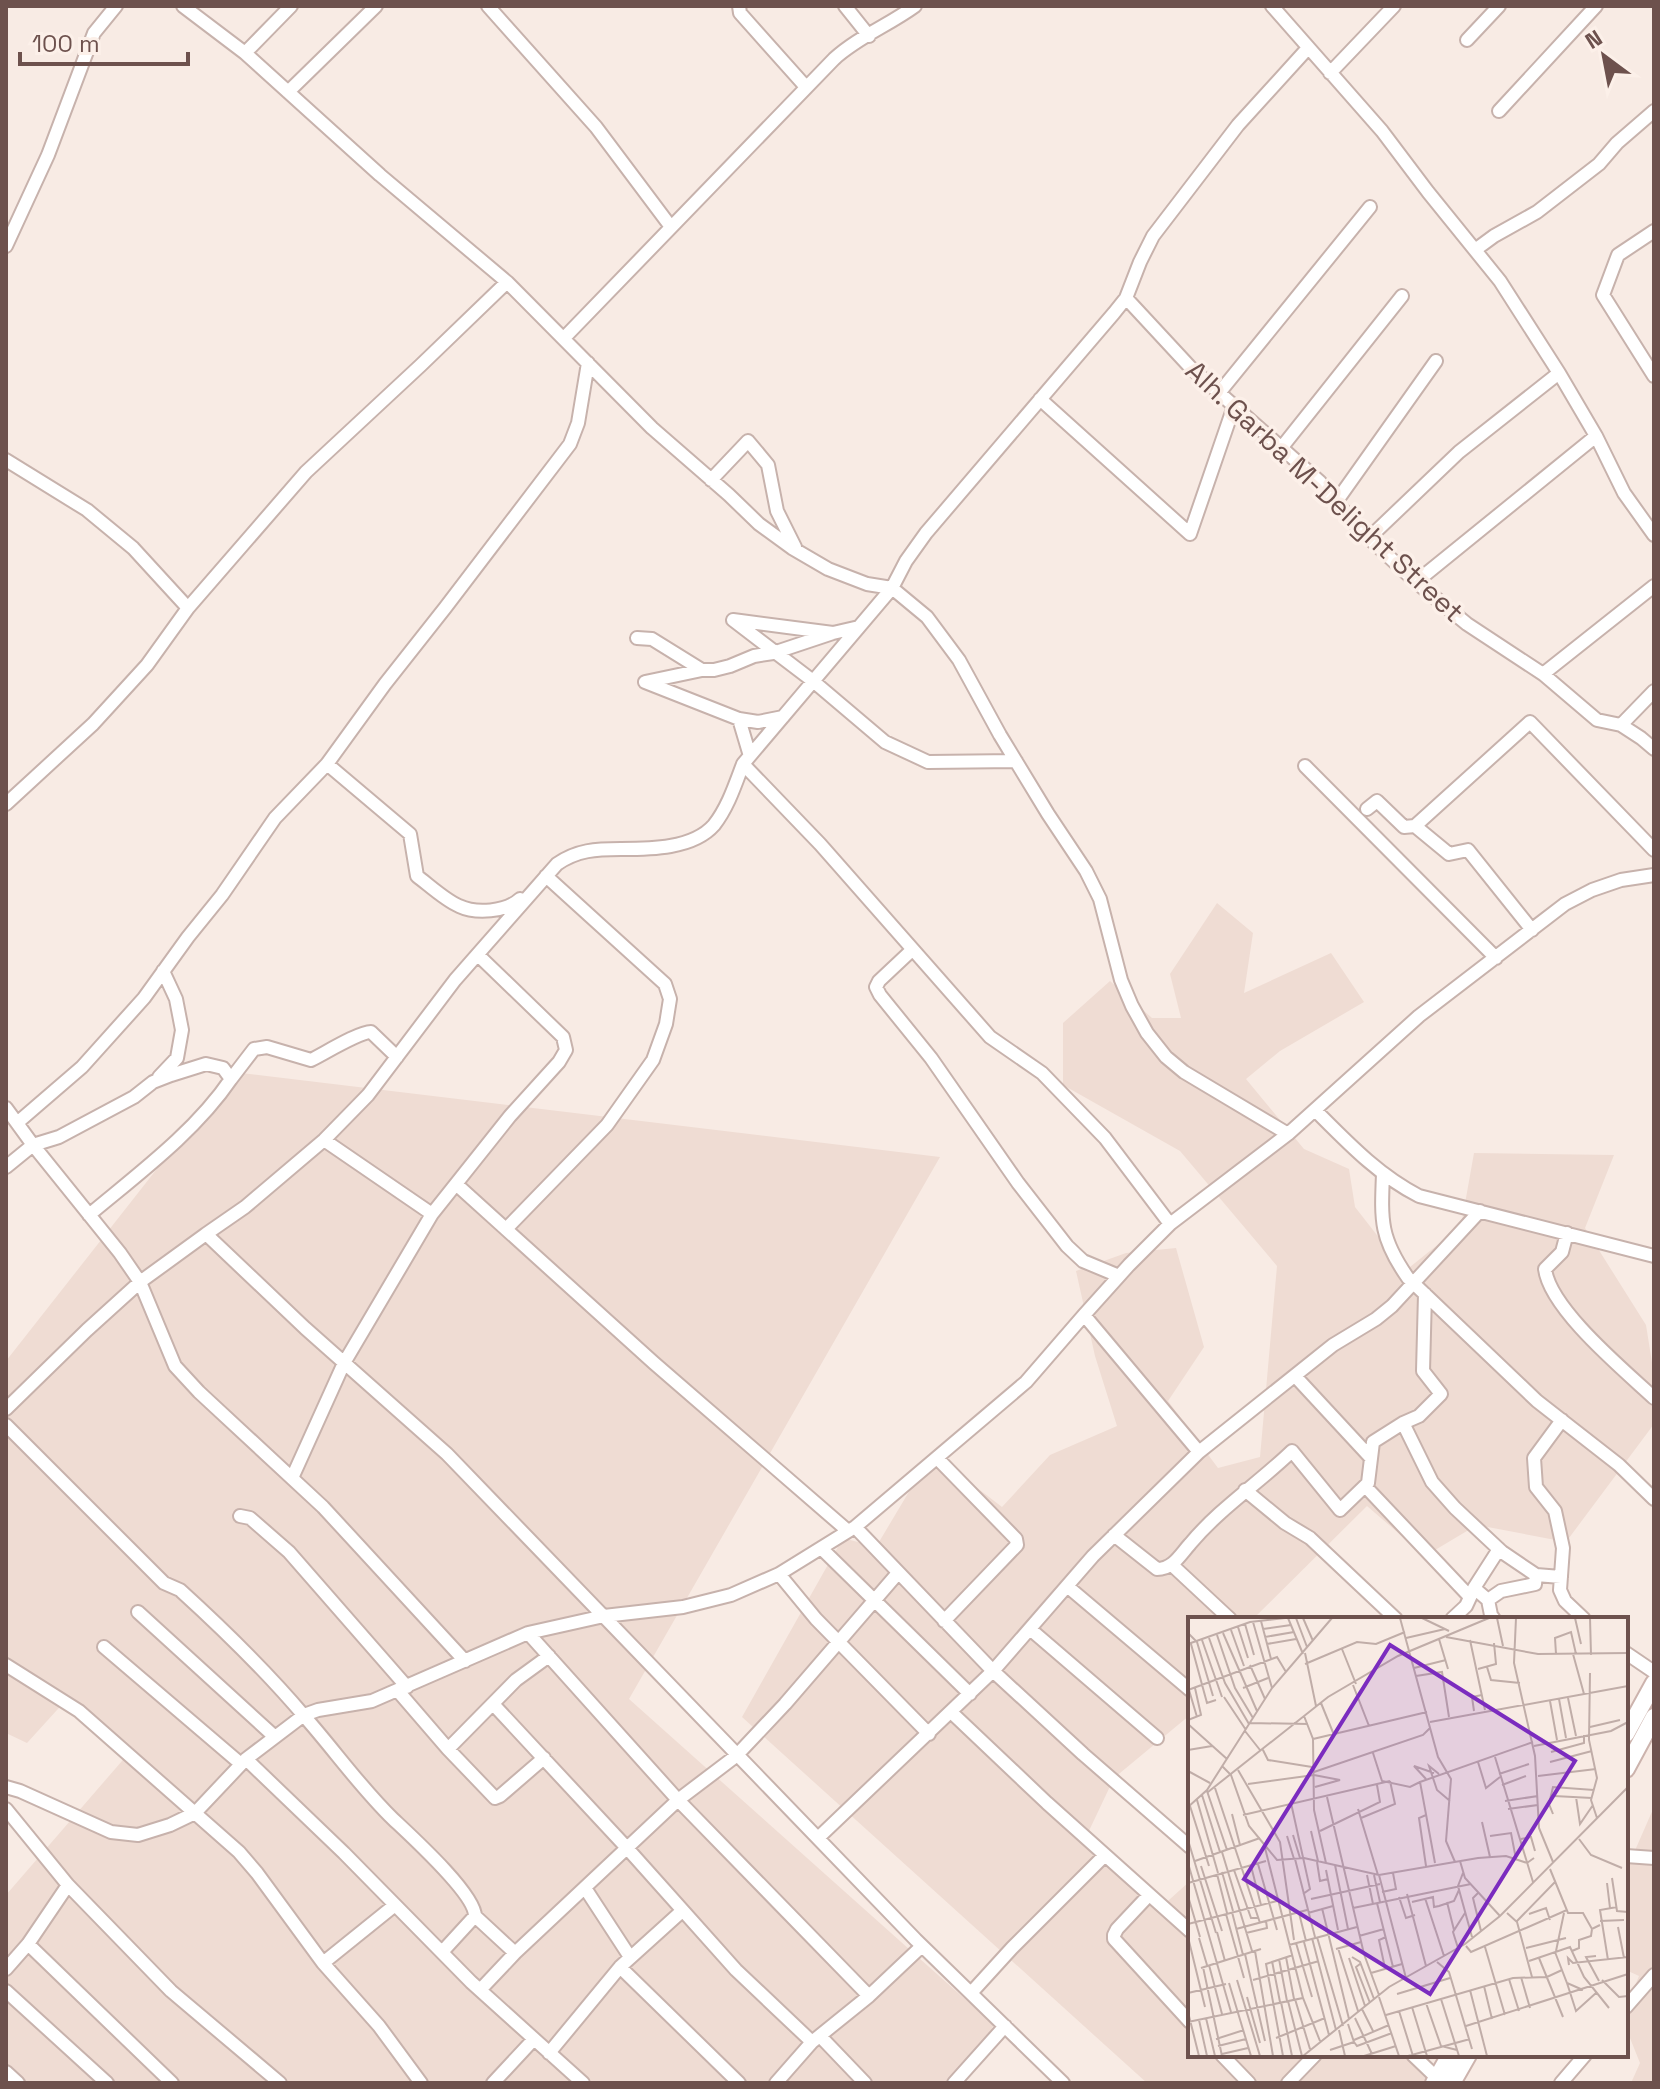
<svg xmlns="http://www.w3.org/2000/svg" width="1660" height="2089" font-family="'Space Grotesk',sans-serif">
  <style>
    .residential { fill: #efdcd3 }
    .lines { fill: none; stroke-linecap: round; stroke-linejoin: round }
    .street-casing { stroke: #c7b2ac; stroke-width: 16 }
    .secondary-casing { stroke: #ccb3ad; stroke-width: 20 }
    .street { stroke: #fff; stroke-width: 12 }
    .secondary { stroke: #fff; stroke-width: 16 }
    .labels { text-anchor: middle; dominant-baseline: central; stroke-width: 7; stroke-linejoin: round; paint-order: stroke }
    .street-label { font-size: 28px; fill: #6d514d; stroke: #fcf0e9 }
    .inset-road { fill: none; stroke: #c0ada8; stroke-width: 2 }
    .view { fill: #7b2cbf; fill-opacity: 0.15; stroke: #7b2cbf; stroke-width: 4 }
    .inset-edge { fill: none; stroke: #6d514d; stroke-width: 4 }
  </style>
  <rect width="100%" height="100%" fill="#f8ebe4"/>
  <path class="residential" d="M1217 903 1253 933 1244 993 1331 953 1364 1002 1280 1051 1246 1079 1304 1149 1349 1169 1355 1207 1405 1271 1461 1226 1474 1153 1614 1155 1585 1228 1646 1325 1654 1375V1424L1566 1542 1477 1525 1425 1556 1367 1506 1253 1619H1190V1715L1114 1778 1087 1835 1159 1909 1190 1881V2055H1403L1437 2083H1147L742 1717 843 1538 876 1547 910 1490 932 1460 976 1487 1002 1507 1050 1455 1117 1426 1095 1356 1076 1271 1126 1253 1176 1248 1204 1347 1168 1401 1218 1468 1260 1457 1277 1266 1180 1151 1063 1085V1023L1110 981 1152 1018H1181L1170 974Z
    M233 1072 940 1157 629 1699 994 2025 958 2083H6V1895L128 1754 67 1699 27 1743 6 1733V1361Z
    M1654 1807V2083H1631L1640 2063 1626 2028V2008L1639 1976 1626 1970V1871Z"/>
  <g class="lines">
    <g class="street-casing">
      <path id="street" d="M183 6 245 53 380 175 507 282 652 428 729 495 759 524 792 548 828 569 867 584 892 588 927 617 959 660 1000 735 1048 814 1086 871 1100 899 1121 980 1132 1006 1147 1033 1166 1057 1184 1072 1288 1134
        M488 6 596 127 671 227
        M739 6 740 13 806 87
        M845 6 869 36
        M1272 6 1382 131 1428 192 1500 281 1559 373 1596 436 1624 493 1654 535
        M1467 40 1499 6
        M245 53 291 6
        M1330 73 1394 6
        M288 92 376 6
        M1499 111 1596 6
        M1654 231 1618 255 1603 295 1654 376
        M6 246 48 155 94 33 116 6
        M1475 250 1494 236 1537 212 1599 164 1617 143 1654 111
        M1126 298 1190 367 1320 482 1357 527 1416 582 1467 624 1543 674 1597 720 1621 725 1641 738 1654 749
        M564 338 834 59C858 37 889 25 915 6
        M1219 393 1370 207
        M1040 399 1190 534 1234 406
        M1282 447 1402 296
        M6 460 87 510 133 548 188 608
        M711 480 748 441 768 465 777 511 795 547
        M1336 502 1436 361
        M1369 538 1459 452 1559 373
        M1416 582 1596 436
        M833 633 733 620 813 681 885 742 928 762 1016 761
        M637 638 652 639 702 670
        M1543 674 1654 586
        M783 717 758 722 739 719 645 682 702 670H714L730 666 754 656 773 653 833 633 859 627
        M739 719 750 756
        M1621 725 1654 691
        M327 764 410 834 417 876C429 885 445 900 459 906 476 914 506 912 520 899
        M1305 766 1496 958
        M6 804 93 724 147 665 188 608 306 472 421 365 507 282
        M1367 809 1377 801 1404 827 1415 826 1449 854 1468 850 1532 930
        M1415 826 1530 722 1654 850
        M912 950 879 981 876 987 880 995 931 1058 1018 1183 1067 1246 1083 1261 1119 1276
        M159 1077 177 1058 182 1030 176 999 163 971
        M231 1079 254 1049 267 1047 311 1060C325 1053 359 1032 371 1032L397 1057
        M6 1108 33 1145 120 1253 140 1282 175 1366 199 1392 323 1507 465 1661
        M1315 1110C1347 1142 1378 1175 1419 1196L1654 1256
        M17 1123 82 1067 144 998 188 937 222 895 275 818 327 764 385 684 445 608 570 444 578 423 588 363
        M324 1140 432 1214
        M6 1167 33 1145 59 1137 134 1097 153 1082 171 1075 206 1064 223 1068 231 1079C195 1132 138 1174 89 1215
        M1383 1174C1381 1221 1380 1238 1408 1278L1537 1401 1619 1465 1654 1499
        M456 1184 654 1363 848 1531
        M1170 1224 1105 1138 1042 1073 990 1037 820 844 743 764 892 588 906 561 926 533 1114 313 1126 298 1140 262 1153 236 1238 125 1308 48
        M506 1229 607 1125 653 1060 666 1024 670 999 665 984 546 876
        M1567 1233 1562 1252 1545 1269C1550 1309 1624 1370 1654 1398
        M206 1234 305 1328 447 1454 916 1940 1063 2083
        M1084 1315 1199 1452
        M1295 1376 1371 1458
        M6 1409 87 1330 140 1282 206 1234 245 1207 324 1140 368 1095 455 980 557 864C577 850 596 849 621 849 650 849 693 849 714 825 728 807 735 785 743 764
        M1562 1420 1534 1458 1536 1487 1555 1511 1563 1548 1560 1590 1565 1601 1584 1619
        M1403 1423 1432 1482 1455 1508 1502 1552 1536 1575 1561 1577
        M6 1425 164 1583 180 1590C224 1630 267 1672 305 1717 335 1751 361 1788 393 1819 411 1836 475 1894 475 1916L442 1952
        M937 1458 1016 1539 1017 1545 944 1621
        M292 1478 344 1363 432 1214 510 1116 559 1062 566 1050 563 1037 478 955
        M1365 1486 1470 1597
        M1245 1490 1285 1523 1310 1538 1396 1619
        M240 1516 250 1518 289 1552 407 1687
        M855 1527 993 1671 1083 1754 1190 1847
        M1114 1535 1157 1569C1173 1569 1180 1555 1190 1544 1220 1508 1259 1483 1292 1451L1340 1510 1368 1483 1373 1442 1403 1423 1419 1416 1441 1394 1423 1371 1425 1294
        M821 1548 970 1694
        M1172 1565 1230 1619
        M779 1574 816 1619 929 1734
        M1067 1586 1190 1690
        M1488 1600 1474 1588 1499 1549
        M138 1612 275 1737
        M1452 1619 1466 1606 1473 1591
        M1494 1619 1491 1615 1488 1600 1501 1591 1535 1584 1536 1575
        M1030 1629 1157 1738
        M528 1633 678 1800 869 1996
        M104 1647 241 1764
        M1626 1653 1654 1672
        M6 1665 79 1711 239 1852 257 1873 323 1963 379 2026 421 2083
        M398 1691 448 1749 495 1798 500 1796 544 1758
        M493 1704 627 1848 736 1970 812 2042
        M951 1712 1047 1803 1190 1931
        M448 1749 516 1680 549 1656
        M246 1759 344 1853 471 1982 583 2083
        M6 1787 20 1791 111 1832 138 1835 170 1825 195 1813 246 1759 304 1715 318 1710 372 1701 528 1633 604 1616 683 1607 731 1595 779 1574 855 1527 1026 1382 1084 1315 1129 1265 1170 1224 1288 1134 1419 1016 1565 904 1592 890 1621 880 1654 875
        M6 1809 68 1885 171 1991 280 2083
        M818 1838 993 1671 1093 1556 1199 1452 1333 1345 1376 1319 1392 1306 1480 1211
        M1626 1856 1654 1858
        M585 1888 630 1957
        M1149 1895 1117 1929 1114 1935V1939L1190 2022
        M475 1916 515 1953 480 1990
        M28 1944 172 2083
        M515 1953 678 1800 736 1756 785 1704 898 1573
        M323 1963 395 1905
        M620 1967 739 2083
        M6 1969 28 1944 68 1885
        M6 1991 107 2083
        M971 1993 1012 1948 1105 1855
        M1626 2007 1654 1975
        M820 2036 865 2083
        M549 2053 620 1967 682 1911
        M1222 2055 1249 2083
        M1413 2055 1437 2078
        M6 2072 18 2083
        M493 2083 534 2039
        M776 2083 812 2042 869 1996 922 1946
        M954 2083 1005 2026
        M1288 2083 1315 2055
        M1561 2083 1585 2055"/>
    </g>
    <g class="secondary-casing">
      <path id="secondary" d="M1626 1734 1654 1683
        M1626 1769 1654 1717
        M1434 2083 1450 2055
        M1452 2083 1468 2055"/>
    </g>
    <use href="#street" class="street"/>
    <use href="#secondary" class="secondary"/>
  </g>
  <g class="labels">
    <g class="street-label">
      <text transform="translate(1325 491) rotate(43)">Alh. Garba M-Delight Street</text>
    </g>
  </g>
  <g transform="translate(1188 1617)">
    <rect width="440" height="440" fill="#f8ebe4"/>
    <path class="inset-road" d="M100 1 115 37M108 1 119 30M115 1 125 24M212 1 250 140 263 162 258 224 267 245M234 1 261 14M309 1 315 29M328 1 326 46 347 139 351 211 365 245M387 1 393 27M402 1 403 38M73 4 83 42M65 5 84 71M57 7 66 38M50 10 60 41M75 12 103 8M43 13 56 49M0 16 9 25 25 79M35 16 69 94M29 18 47 71 65 101M77 20 106 15M258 20 350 37 440 36M21 21 37 66 61 107M218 21 257 12M251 22 260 52M14 23 34 80M282 23 297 93M0 27 62 5 97 1M3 27 19 86 28 83M79 27 108 22M154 32 168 67M117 36 128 89M368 37 367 21 383 15 388 37M385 37 396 77M117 47 169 25 188 27 217 15M62 48 77 82M299 50 303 63 332 66M226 51 258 43M290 52 308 47 306 26M402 56 401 123 409 161 403 183 409 201M228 59 254 55 261 100M165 68 181 109M55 71 80 61M0 73 89 40 98 55M1 73 9 100M36 80 58 113M380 81 388 119M371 82 378 121M362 84 369 123M133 86 146 118M286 94 284 80 294 78M116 99 125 122 126 193 138 246M0 103 13 98 7 71M242 105 440 69M62 106 120 107M0 107 39 142M402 110 432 103M57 114 72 133M125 122 239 95M346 129 423 114 440 105M74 131 80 143 124 150M0 133 24 129M363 135 396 126V118M185 136 194 164 222 170 232 165M307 140 345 265M290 145 298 171 312 160M362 145 404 134M34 149 43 158 61 209 89 243 116 241 191 258 290 241 318 239 339 246 346 241M50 153 92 225 106 323M0 154 22 166M126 155 235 118 242 111M251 157 241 149 249 173 262 184M311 157 341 147M350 159 408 152M238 162 226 149 246 156M60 167 126 158 152 163 127 170M314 168 338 159M27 171 72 306M19 174 39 233M20 175 140 80 210 39 301 1M14 178 32 235M366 179 404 181M139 180 176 337 191 378M388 180 392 207 405 188M9 183 30 256M317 184 350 179M103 186 122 272 115 277M2 189 21 249M0 190 19 173 84 71 144 1M170 192 190 258M320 192 350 188M44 197 52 228M365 197 361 187 365 170 406 173M55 198 202 164M238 198 231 201 238 249M173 201 207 187 202 164M294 205 302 240M123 214 130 244M132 214 192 185 189 168M105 218 112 241M99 219 106 242M302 219 323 216 328 242M333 222 343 220 347 234M391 222 403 238 434 251M0 223 28 316M76 227 115 381M34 235 64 334M107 242 127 320M7 244 72 221M272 244 277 261 312 299M129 245 132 264 140 262M0 246 43 395M247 246 232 165 345 125M70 247 89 313M147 248 160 312M13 249 34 314M63 249 73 288M362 252 380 296H395L404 312 412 308M46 253 63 301H71M138 253 150 313M34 255 45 294M275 256 270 269 284 320M29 257 39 296M179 258 185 287M186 258 192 285M191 258 218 361M424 261 429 294 440 295M0 266 78 244M419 266 422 291M194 275 208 272 205 256M291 275 285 281 293 314M219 277 238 349M0 279 12 320M211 280 218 301 227 298M237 281 256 339M123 282 192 267M224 285 245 280 246 290 251 289 266 284 271 273M259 285 266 313M189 286 205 350M134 291 161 402M165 291 283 267M44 295 55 338M111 296 118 324M120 296 145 289M319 296 329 305 344 360M38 297 56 361M341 297 358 291 362 303M329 304 367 265M412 304 436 303M0 307 89 284M430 310 436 341M48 312 119 293M29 315 37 344M58 316 79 311 78 304M171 319 196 312M0 320 17 390M129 320 155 409M11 321 19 348M124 321 148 413M116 325 141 418M108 326 124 380M101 328 169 310M278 329 283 335 379 293M297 330 317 398M150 331 170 394M270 331 265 315 277 296M338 331 378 321M148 332 173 325M67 334 85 439M368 334 376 296M384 334 391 331V323L403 319 404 312M367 335 379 366 395 373M57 337 77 424M408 339 398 340 411 364M98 340 106 382M164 340 172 345 186 382M161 341 177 389M351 341 375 400M91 342 99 384M420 343 412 293 429 290M84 344 92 385M341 344 382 330 396 360 421 391M249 345 261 355 284 432M172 347 168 350 182 386M21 348 34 397M381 348 380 341 385 346 440 340M15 350 34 439M13 351 73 332M197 351 191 323 198 320M183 356 214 347M333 360 342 391M321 362 331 394M49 363 72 439M65 363 131 344M414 363 431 380 440 379M41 366 63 439M379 366 388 394 408 376M296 369 304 402M282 373 299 439M0 376 38 367M209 377 262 361M59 380 72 426M191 380 211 439M107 382 122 432M253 382 271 439M100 384 114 439M93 385 104 439M238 386 253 429 269 433M224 390 239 439M174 392 185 414M211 394 225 439M0 395 11 439M198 398 325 361 359 360 374 353M18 401 27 439M167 401 184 437M11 403 19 439M0 405 115 381 132 424M278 409 440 357M151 413 157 439M88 421 137 401M28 422 56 413M166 423 201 408M166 425 169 429 204 416M30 429 58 422M142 433 166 425 160 407M34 437 60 431M95 439 78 347 105 338M115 439 201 370 277 327 312 299 440 170M176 439 208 429M220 439 282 422"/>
    <path class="view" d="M202 28 387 144 242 377 56 262Z"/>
    <rect width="440" height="440" class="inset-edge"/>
  </g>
  <rect width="1660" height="2089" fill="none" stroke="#6d514d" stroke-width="16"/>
  <g transform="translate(1604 56) rotate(328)" stroke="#fcf0e9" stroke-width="6" paint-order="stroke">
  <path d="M0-6L14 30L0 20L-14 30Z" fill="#6d514d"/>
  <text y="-12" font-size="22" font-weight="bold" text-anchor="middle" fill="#6d514d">N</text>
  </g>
  <path d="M20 52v12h168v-12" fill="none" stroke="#6d514d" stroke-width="4"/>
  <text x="32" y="52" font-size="24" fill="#6d514d" stroke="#fcf0e9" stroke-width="6" paint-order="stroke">100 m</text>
</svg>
